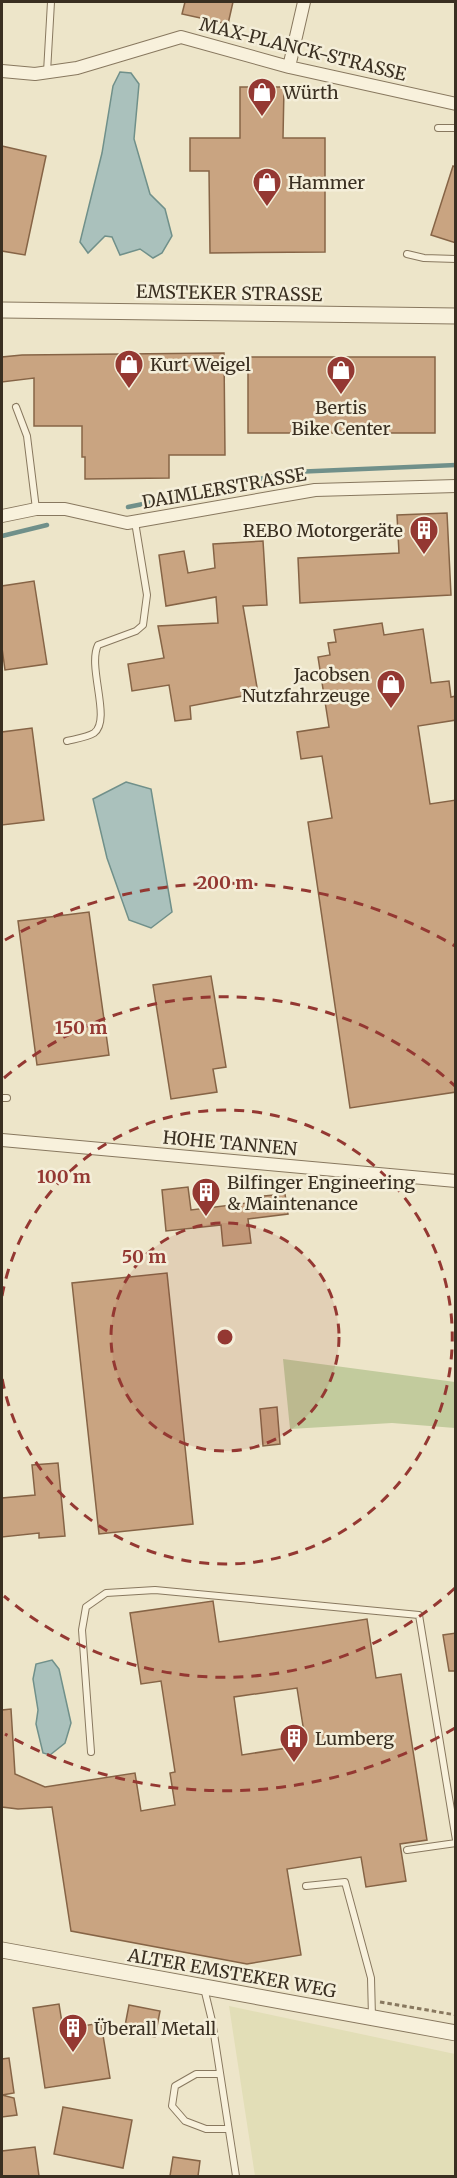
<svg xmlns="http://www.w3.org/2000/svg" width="457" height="2178" font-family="Merriweather,serif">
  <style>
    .farmland { fill: #e2deb7 }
    .green { fill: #c2cb9d }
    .water { fill: #aac1bc; stroke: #70908a; stroke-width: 1.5 }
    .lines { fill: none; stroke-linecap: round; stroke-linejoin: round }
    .stream { stroke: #70908a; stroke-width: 4.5 }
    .building { fill: #c9a481; stroke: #866446; stroke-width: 1.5; fill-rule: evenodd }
    .service-casing { stroke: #88785f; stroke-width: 8 }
    .minor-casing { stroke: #88785f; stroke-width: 14 }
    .tertiary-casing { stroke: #88785f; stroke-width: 17 }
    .path { stroke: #88785f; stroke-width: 3; stroke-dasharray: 4.5 3; stroke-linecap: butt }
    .service { stroke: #f8f1dc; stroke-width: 6 }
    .minor { stroke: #f8f1dc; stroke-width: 12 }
    .tertiary { stroke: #f8f1dc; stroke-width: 15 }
    .ring { fill: none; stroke: #943832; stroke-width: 3; stroke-dasharray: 10 8 }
    .labels { text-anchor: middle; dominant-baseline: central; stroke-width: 5; stroke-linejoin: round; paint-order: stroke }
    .street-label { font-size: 18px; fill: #3a2f21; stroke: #f4eed9 }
    .poi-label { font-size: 18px; fill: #3a2f21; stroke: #f4eed9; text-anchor: start }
    .centre { fill: #943832; stroke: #f4eed9; stroke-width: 3 }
    .ring-label { font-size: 18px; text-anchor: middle; font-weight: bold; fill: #943832; stroke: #f4eed9; stroke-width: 5; stroke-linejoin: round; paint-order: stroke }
  </style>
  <rect width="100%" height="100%" fill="#ede5c9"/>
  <path class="farmland" d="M229 2006 455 2054V2176H255Z"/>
  <path class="green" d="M283 1359 455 1382V1428L392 1423 290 1429Z"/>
  <path class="water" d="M120 72 131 73 139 84 134 139 150 194 165 209 172 236 162 253 153 258 140 249 120 255 112 237 105 236 88 253 80 242 102 153 113 86Z
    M126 782 151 789 172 912 151 928 129 920 107 858 93 799Z
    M52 1660 59 1669 71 1723 65 1743 50 1755 43 1753 36 1724 38 1710 33 1679 36 1664Z"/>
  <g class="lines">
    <path class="stream" d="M254 480 293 472 456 465
      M206 492 226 487
      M128 507 173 498
      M2 536 47 525"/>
  </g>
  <path class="building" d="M185 2H233L228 24 182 14Z
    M240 87H284L283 138H325V252L210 253 209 171H190V138H240Z
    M2 146 46 156 25 255 2 251Z
    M453 166 456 167V243L431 235Z
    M224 353 225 455H169V478L85 479V457H82V426H34V378L2 382V357L22 355Z
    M248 357H435V433H248Z
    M447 513 451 595 300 603 298 558 399 553 397 515Z
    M263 541 267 605 243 606 258 693 190 706 191 719 175 721 169 685 132 691 128 664 164 658 158 626 218 623 216 597 166 606 159 555 184 551 188 573 215 568 213 544Z
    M34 581 47 664 5 670 2 648V586Z
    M382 623 384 635 423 629 431 683 449 681 451 697 456 696V720L418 726 430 804 456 800V1092L350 1108 308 822 332 818 322 756 301 759 297 732 329 727 318 657 330 655 328 643 336 642 334 630Z
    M32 728 44 820 2 825V732Z
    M89 912 109 1055 37 1065 18 921Z
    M211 976 226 1067 213 1069 217 1092 171 1099 153 985Z
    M188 1187 191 1210 264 1201V1196L285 1194 288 1214 248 1219 251 1243 223 1246 221 1225 166 1231 162 1190Z
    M167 1273 193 1524 99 1534 72 1283Z
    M277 1407 280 1444 263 1446 260 1409Z
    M58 1463 65 1536 39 1538V1533L2 1537V1498L35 1495 32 1465Z
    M213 1601 219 1642 367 1619 376 1678 401 1674 427 1840 400 1844 406 1881 366 1887 361 1857 287 1869 301 1955 247 1964 71 1931 52 1807 18 1809 2 1807V1710L11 1709 15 1774 45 1787 135 1773 141 1811 175 1805 170 1773 175 1772 161 1681 141 1684 130 1613ZM297 1688 306 1745 242 1755 234 1697Z
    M456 1633V1671H449L443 1635Z
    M59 2004 63 2029 101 2023 110 2078 45 2088 33 2008Z
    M129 2005 160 2011 155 2037 124 2031Z
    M9 2058 14 2093 2 2095V2059Z
    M2 2095 14 2098 17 2115 2 2117Z
    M63 2107 132 2120 123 2168 54 2154Z
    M35 2147 39 2176H2V2151Z
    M173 2157 200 2161 198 2176H170Z"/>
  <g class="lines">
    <g class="service-casing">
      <path id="service" d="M47 72 51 2
        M438 128H456
        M407 254 424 258 456 259
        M16 407 27 436 36 509
        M67 741C75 739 88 737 94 733 112 720 87 667 98 645L136 631 143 625 147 595 135 522
        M2 1098H7
        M91 1752 82 1630 86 1607 106 1593 155 1590 419 1615 456 1840
        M407 1850 456 1843
        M306 1886 345 1882 371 1978 372 2017
        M204 1988 212 2021 236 2176
        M220 2074H196L175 2086 172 2106 185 2121 206 2129H228"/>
    </g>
    <g class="minor-casing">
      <path id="minor" d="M289 67 304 2
        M2 71 35 74 77 68 181 37 289 67 456 104
        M2 516 36 509H65L127 523 315 490 456 486
        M2 1140 456 1181"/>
    </g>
    <g class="tertiary-casing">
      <path id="tertiary" d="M2 310 456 316
        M2 1950 456 2033"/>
    </g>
    <path class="path" d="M380 2002 456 2015"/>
    <use href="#service" class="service"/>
    <use href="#minor" class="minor"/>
    <use href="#tertiary" class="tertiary"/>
  </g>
  <circle cx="225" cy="1337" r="114" fill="#943832" fill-opacity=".12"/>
  <g class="ring">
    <circle cx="225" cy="1337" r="114"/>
    <path d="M2 1296A227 227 0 1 1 2 1378"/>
    <path d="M455 1588A341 341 0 0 1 4 1596M4 1078A341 341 0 0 1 455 1086"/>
    <path d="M455 1728A454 454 0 0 1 5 1734M5 940A454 454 0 0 1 455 946"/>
  </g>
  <defs>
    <g id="shop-pin" transform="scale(1.5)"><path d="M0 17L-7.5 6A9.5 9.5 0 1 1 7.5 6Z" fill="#943832" stroke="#f4eed9"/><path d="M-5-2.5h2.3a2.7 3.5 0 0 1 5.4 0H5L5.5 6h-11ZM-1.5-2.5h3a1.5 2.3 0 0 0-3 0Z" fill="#fff"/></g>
    <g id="building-pin" transform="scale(1.5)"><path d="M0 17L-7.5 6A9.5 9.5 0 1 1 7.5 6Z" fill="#943832" stroke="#f4eed9"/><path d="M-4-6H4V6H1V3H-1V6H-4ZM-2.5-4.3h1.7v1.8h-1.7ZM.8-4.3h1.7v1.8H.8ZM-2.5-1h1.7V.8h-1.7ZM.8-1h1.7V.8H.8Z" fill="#fff"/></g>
  </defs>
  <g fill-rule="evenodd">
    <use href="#shop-pin" x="262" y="92"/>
    <use href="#shop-pin" x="267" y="182"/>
    <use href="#shop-pin" x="129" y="364"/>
    <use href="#shop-pin" x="341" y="370"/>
    <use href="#building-pin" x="424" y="530"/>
    <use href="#shop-pin" x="391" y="684"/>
    <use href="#building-pin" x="206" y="1192"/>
    <use href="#building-pin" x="294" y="1738"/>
    <use href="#building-pin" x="73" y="2028"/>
  </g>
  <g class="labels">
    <g class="street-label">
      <text transform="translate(303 49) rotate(14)">MAX-PLANCK-STRASSE</text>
      <text transform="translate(229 293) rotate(1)">EMSTEKER STRASSE</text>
      <text transform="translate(224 488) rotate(-10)">DAIMLERSTRASSE</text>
      <text transform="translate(230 1143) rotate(5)">HOHE TANNEN</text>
      <text transform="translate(232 1973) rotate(10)">ALTER EMSTEKER WEG</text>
    </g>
    <g class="poi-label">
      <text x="283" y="92">Würth</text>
      <text x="288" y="182">Hammer</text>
      <text x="150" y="364">Kurt Weigel</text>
      <text x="341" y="407" text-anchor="middle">Bertis<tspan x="341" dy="21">Bike Center</tspan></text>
      <text x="403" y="530" text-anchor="end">REBO Motorgeräte</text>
      <text x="370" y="674" text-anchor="end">Jacobsen<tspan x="370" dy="21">Nutzfahrzeuge</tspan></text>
      <text x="227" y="1182">Bilfinger Engineering<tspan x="227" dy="21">&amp; Maintenance</tspan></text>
      <text x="315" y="1738">Lumberg</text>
      <text x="94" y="2028">Überall Metall</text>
    </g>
  </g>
  <circle cx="225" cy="1337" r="9" class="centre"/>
  <g class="ring-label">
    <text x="225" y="889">200 m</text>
    <text x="81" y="1034">150 m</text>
    <text x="64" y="1183">100 m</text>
    <text x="144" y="1263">50 m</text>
  </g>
  <rect width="457" height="2178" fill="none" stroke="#3a2f21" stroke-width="6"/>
</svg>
